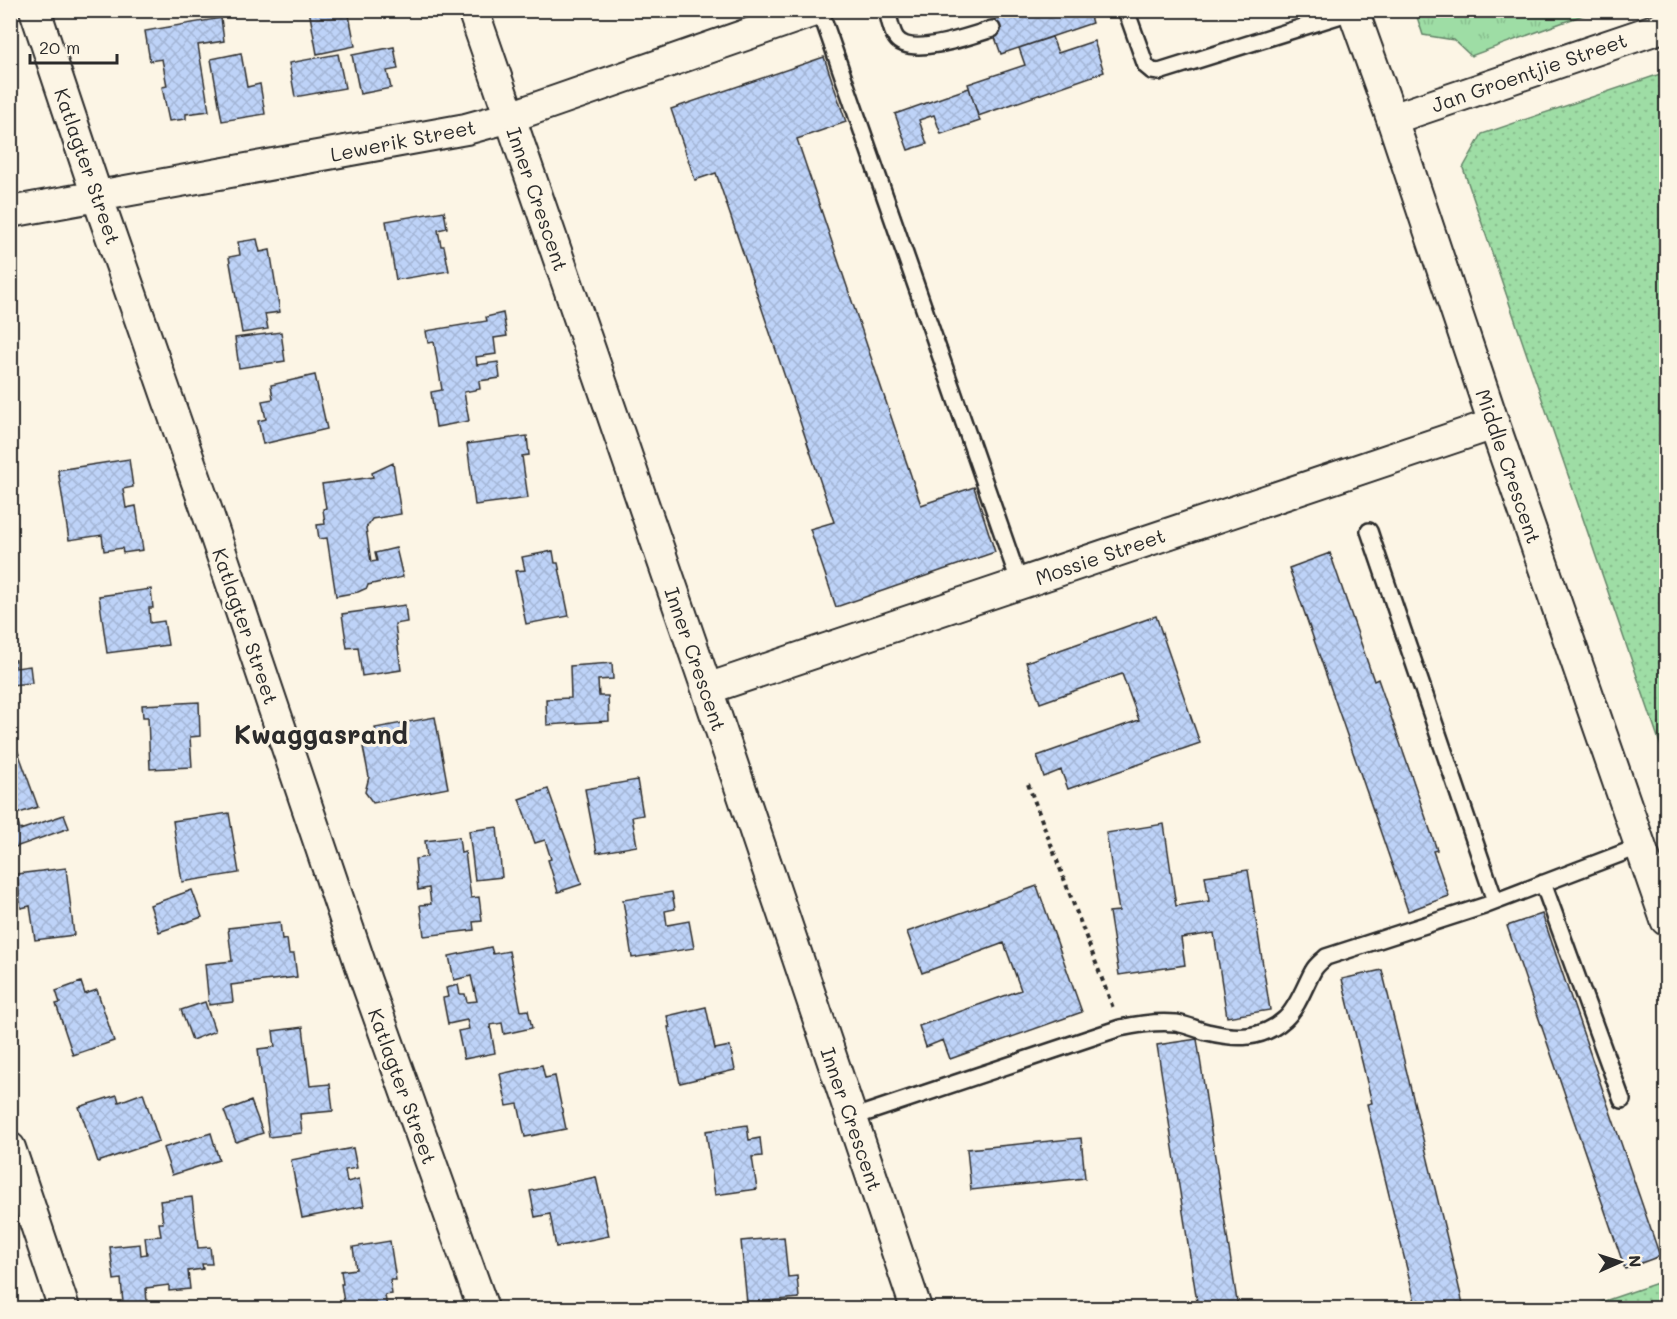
<svg xmlns="http://www.w3.org/2000/svg" width="1677" height="1319" font-family="Mali,sans-serif">
  <style>
    .grass { fill: url(#grass-dots); stroke: #648468; stroke-width: 1.5 }
    .park { fill: url(#park-tufts); stroke: #648468; stroke-width: 1.5 }
    .building { fill: url(#building-cross-hatch); stroke: #2b2b2b; stroke-width: 1.5 }
    .lines { fill: none; stroke-linecap: round; stroke-linejoin: round }
    .service-casing { stroke: #2b2b2b; stroke-width: 20 }
    .minor-casing { stroke: #2b2b2b; stroke-width: 34 }
    .path { stroke: #2b2b2b; stroke-width: 4; stroke-dasharray: 4.5 4.5; stroke-linecap: butt }
    .service { stroke: #fcf5e5; stroke-width: 15 }
    .minor { stroke: #fcf5e5; stroke-width: 30 }
    .labels { text-anchor: middle; dominant-baseline: central; stroke-width: 6; stroke-linejoin: round; paint-order: stroke }
    .street-label { font-size: 20px; fill: #2b2b2b; stroke: #fcf5e5 }
    .district-label { font-size: 26px; font-weight: bold; fill: #2b2b2b; stroke: #fcf5e5 }
  </style>
  <defs>
    <pattern id="grass-dots" width="8" height="8" patternUnits="userSpaceOnUse" patternTransform="scale(1.5)"><rect width="8" height="8" fill="#9edda5"/><path d="M2 2h.1M6 6h.1" fill="none" stroke="#88be8e" stroke-width="1.8" stroke-linecap="round"/></pattern>
    <pattern id="park-tufts" width="24" height="20" patternUnits="userSpaceOnUse" patternTransform="scale(1.5)"><rect width="24" height="20" fill="#9edda5"/><path d="M3 7l-1-3M5 7V3M7 7l1-3M15 17l-1-3M17 17v-4M19 17l1-3" fill="none" stroke="#88be8e"/></pattern>
    <pattern id="building-cross-hatch" width="8" height="8" patternUnits="userSpaceOnUse" patternTransform="scale(1.5)"><rect width="8" height="8" fill="#bed3f8"/><path d="M0 0l8 8M0 8l8-8" fill="none" stroke="#a3b5d5"/></pattern>
  </defs>
  <rect width="100%" height="100%" fill="#fcf5e5"/>
  <filter id="ink" filterUnits="userSpaceOnUse"><feTurbulence type="fractalNoise" baseFrequency=".0167" numOctaves="2"/><feDisplacementMap in="SourceGraphic" scale="12" xChannelSelector="R" yChannelSelector="G"/><feConvolveMatrix kernelMatrix="1 2 1 2 8 2 1 2 1" color-interpolation-filters="sRGB"/></filter>
  <g filter="url(#ink)">
    <path class="grass" d="M1666 72V761L1463 168 1482 134Z
      M1666 1280V1308H1584Z"/>
    <path class="park" d="M1415 11V10L1594 11 1471 56 1454 40 1423 35Z"/>
    <path class="building" d="M309 10H348L355 46 317 54Z
      M1022 10H1088L1092 23 1001 54 989 21Z
      M221 18 224 41 198 45 209 111 186 114V119L169 121 162 87 167 86 162 59 150 61 145 31Z
      M1052 37 1058 53 1094 41 1104 72 978 116 968 84 1025 65 1019 48Z
      M394 47 398 69 387 71 391 88 360 94 352 55Z
      M241 53 247 87 260 84 265 114 222 121 211 59Z
      M338 54 345 88 295 97 289 63Z
      M824 57 846 122 797 139 921 505 974 487 995 552 836 607 810 529 834 522 716 173 695 180 671 109Z
      M969 88 980 121 941 134 934 115 919 120 927 144 908 150 895 114Z
      M444 211 447 228 438 230 441 246H444L449 271 396 280 386 221Z
      M257 239 260 252 270 250 280 312 265 314 268 329 242 333 229 257 240 255 238 242Z
      M503 313 507 336 494 338 496 354 476 357 477 365 498 362 500 378 479 381 480 389 464 392 469 421 436 427 431 392 442 390 434 342 428 343 426 331 487 321 486 317Z
      M281 332 285 361 239 368 235 338Z
      M315 375 327 429 263 444 258 421 266 419 262 401 273 399 271 385Z
      M527 436 529 455 522 456 528 498 475 505 467 444Z
      M129 459 133 487 123 489 126 508 136 506 143 550 123 553 122 548 104 551 102 535 69 540 58 470Z
      M393 463 401 514 372 519 366 528 371 562 377 561 375 553 396 548 403 577 368 585 367 588 358 592 336 596 327 538 319 539 317 525 325 524 323 509 326 508 322 484 373 477 372 473Z
      M553 551 555 563H558L569 616 526 624 515 571 525 570 522 557Z
      M1330 553 1374 681 1378 679 1437 850 1433 851 1449 896 1408 911 1289 568Z
      M151 589 153 608H149L150 623 164 621 168 645 107 653 99 596Z
      M405 605 407 622 395 624 401 670 362 676 358 647 347 648 342 614Z
      M1156 616 1200 743 1068 789 1061 770 1044 777 1037 756 1139 720 1122 674 1040 703 1026 662Z
      M10 660H16V668L30 666 32 683 10 685Z
      M612 663 613 679 598 680 599 696H608L609 721 547 725 546 699 571 698 570 666Z
      M199 702 200 736 190 737 192 767 150 769 148 717H143L142 705Z
      M435 717 448 788 373 803 365 792 369 777 363 747 379 744 375 728Z
      M17 749 38 807 10 816V752Z
      M637 780 643 815 632 817 637 846 597 853 585 789Z
      M548 789 582 884 558 892 548 860 551 859 545 840 535 843 519 799Z
      M229 813 239 873 182 882 173 821Z
      M64 815 69 828 10 849V818L16 816 20 830Z
      M1164 824 1176 906 1209 901 1205 876 1248 870 1270 1010 1227 1017 1214 933 1181 938 1185 965 1119 975 1109 912 1119 911 1106 833Z
      M497 827 502 877 475 880 469 831Z
      M459 837 461 853 465 852 471 898 479 897 482 921 473 922 474 930 424 936 420 905 431 904 429 888 418 890 415 859 427 857 425 841Z
      M66 868 74 935 35 940 30 906 21 908 17 874Z
      M1037 886 1082 1012 950 1059 943 1040 926 1047 919 1026 1021 990 1004 943 922 973 907 932Z
      M192 890 202 917 159 932 150 905Z
      M672 892 675 909 665 911 667 925 689 921 694 948 632 958 623 900Z
      M1542 914 1660 1256 1625 1269 1507 926Z
      M280 922 282 940 287 939 289 954H294L297 977 231 985 233 1002 209 1005 205 964 232 961 228 928Z
      M491 947 493 954 509 951 521 1011 528 1010 532 1028 504 1034 502 1023 490 1025 495 1053 464 1059 458 1031 469 1029 467 1020 448 1024 443 998 448 997 446 988 458 985 460 994H465L467 1002 477 1001 471 976 454 980 449 956Z
      M1382 970 1464 1308H1421L1419 1300 1415 1302 1367 1104 1372 1103 1342 979Z
      M81 982 85 994 97 990 114 1041 73 1055 56 1004 60 1003 56 991Z
      M205 1002 215 1031 192 1040 181 1010Z
      M706 1007 715 1049 730 1046 735 1070 680 1083 668 1027H670L667 1016Z
      M303 1027 310 1086 330 1084 333 1111 300 1114 302 1133 269 1137 258 1049 275 1047 273 1031Z
      M1197 1039 1238 1308H1198L1157 1045Z
      M542 1065 545 1078 555 1076 566 1129 525 1137 518 1104 507 1106 500 1074Z
      M143 1093 159 1141 98 1162 79 1107 117 1095 119 1102Z
      M251 1101 263 1133 236 1142 224 1111Z
      M747 1125 749 1140 760 1138 762 1156 752 1157 757 1189 715 1195 706 1131Z
      M211 1133 219 1160 172 1175 163 1148Z
      M1081 1138 1085 1178 971 1190 967 1149Z
      M353 1148 357 1168 345 1170 347 1182 359 1179 364 1206 302 1218 291 1160Z
      M596 1177 609 1236 556 1247 550 1214 535 1217 530 1191Z
      M192 1197 198 1248 210 1247 212 1264H202L203 1269 188 1271 190 1289 169 1291V1285L146 1288 147 1302 123 1304 121 1279 114 1280 110 1247 140 1244 141 1255 147 1254 145 1237 161 1236 159 1223H163L160 1201Z
      M784 1237 788 1277 797 1276 799 1298 747 1303 741 1241Z
      M390 1241 396 1280H390L392 1294 385 1295 387 1308H345L341 1284H343L341 1271 356 1269 353 1247Z
      M577 1301 578 1308H564L563 1304Z
      M611 1304 612 1308H588Z"/>
    <g class="lines">
      <g class="service-casing">
        <path id="service" d="M820 10 1020 584
          M887 10C889 18 891 31 896 38 910 58 973 35 992 29
          M1126 10 1146 66 1152 71 1159 72 1354 11
          M1369 531 1495 901
          M1543 883 1622 1100
          M851 1118 1120 1028C1138 1024 1157 1021 1176 1023 1187 1025 1196 1029 1207 1032 1236 1039 1262 1040 1285 1019 1298 1007 1305 985 1313 971 1316 965 1322 961 1326 957L1484 906 1641 846"/>
      </g>
      <g class="minor-casing">
        <path id="minor" d="M35 10 97 196 208 514 366 981 483 1308
          M473 10 707 689 916 1308
          M1353 10 1392 119 1494 424 1666 920
          M1392 119 1666 26
          M10 212 466 129 510 117 817 10
          M707 689 1494 424
          M10 1148 64 1308"/>
      </g>
      <path class="path" d="M1028 784 1113 1008"/>
      <use href="#service" class="service"/>
      <use href="#minor" class="minor"/>
    </g>
  </g>
  <g class="labels">
    <g class="street-label">
      <text transform="translate(1529 72) rotate(-19)">Jan Groentjie Street</text>
      <text transform="translate(403 140) rotate(-11)">Lewerik Street</text>
      <text transform="translate(88 166) rotate(71)">Katlagter Street</text>
      <text transform="translate(538 199) rotate(71)">Inner Crescent</text>
      <text transform="translate(1509 466) rotate(71)">Middle Crescent</text>
      <text transform="translate(1100 556) rotate(-19)">Mossie Street</text>
      <text transform="translate(246 626) rotate(71)">Katlagter Street</text>
      <text transform="translate(696 659) rotate(71)">Inner Crescent</text>
      <text transform="translate(403 1086) rotate(70)">Katlagter Street</text>
      <text transform="translate(852 1119) rotate(71)">Inner Crescent</text>
    </g>
    <g class="district-label">
      <text x="321" y="734">Kwaggasrand</text>
    </g>
  </g>
  <rect width="1677" height="1319" fill="none" stroke="#fcf5e5" stroke-width="36"/>
  <rect x="18" y="18" width="1641" height="1283" fill="none" stroke="#2b2b2b" stroke-width="2" filter="url(#ink)"/>
  <g transform="translate(1620 1262) rotate(87)" stroke="#fcf5e5" stroke-width="4.5" paint-order="stroke">
  <path d="M0-4.5L10 22L0 15L-10 22Z" fill="#2b2b2b"/>
  <text y="-9" font-size="16" font-weight="bold" text-anchor="middle" fill="#2b2b2b">N</text>
  </g>
  <path d="M30 54v9h87v-9" fill="none" stroke="#2b2b2b" stroke-width="3"/>
  <text x="39" y="54" font-size="18" fill="#2b2b2b" stroke="#fcf5e5" stroke-width="4.5" paint-order="stroke">20 m</text>
</svg>
